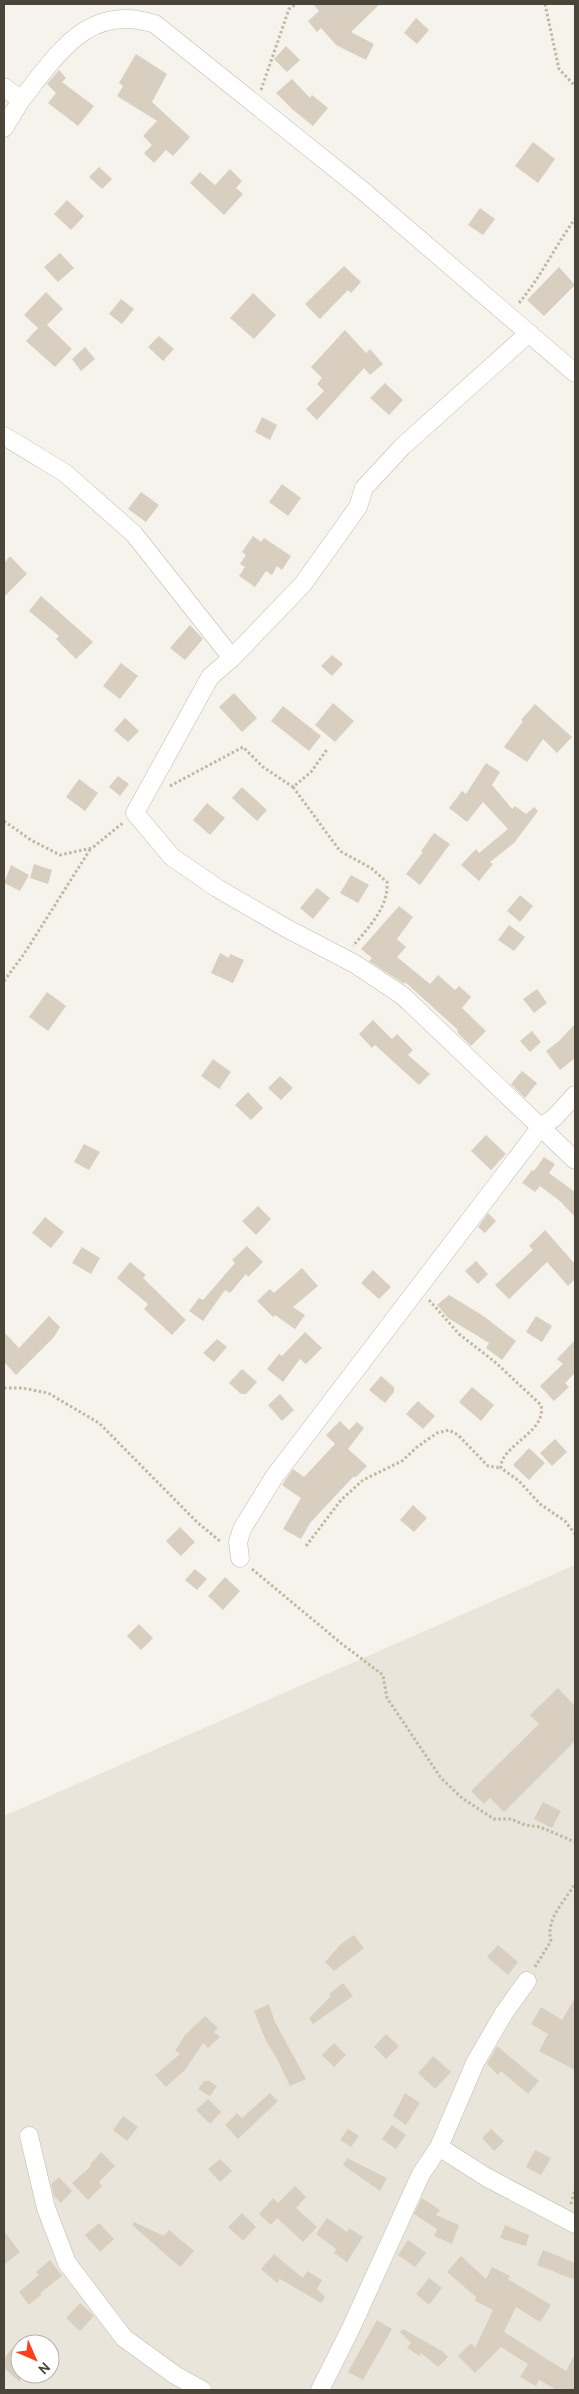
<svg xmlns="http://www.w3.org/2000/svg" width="579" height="2394" font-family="Cabin,sans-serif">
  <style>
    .residential { fill: #eae5da; fill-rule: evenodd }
    .building { fill: #d8cfc1 }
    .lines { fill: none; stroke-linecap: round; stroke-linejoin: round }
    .street-casing { stroke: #c2bbae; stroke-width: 19 }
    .path { stroke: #c4b79f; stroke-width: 3; stroke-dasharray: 2.5 2.5; stroke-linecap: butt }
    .street { stroke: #fff; stroke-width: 18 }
  </style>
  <rect width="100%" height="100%" fill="#f6f3ec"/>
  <path class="residential" d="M575 1565V2390H4V1816ZM20 2344H50V2374H20Z"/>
  <path class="building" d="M313 4H380L351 32 374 44 366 60 336 45 321 28 317 32 308 21 319 11Z
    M416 18 429 30 417 44 404 33Z
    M286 46 300 60 287 72 274 59Z
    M136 54 167 74 152 102 190 137 173 156 166 150 154 163 144 153 152 145 143 136 157 121 117 96 123 86 119 83Z
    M59 70 66 78 62 82 94 106 78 126 48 103 56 93 47 84Z
    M292 79 310 98 312 95 328 108 313 126 292 109 276 93Z
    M533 142 555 159 538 183 515 166Z
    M99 167 112 179 102 189 89 177Z
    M230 169 242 181 236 188 243 194 224 215 190 183 200 172 215 185Z
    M67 200 84 216 71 230 54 214Z
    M480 208 495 219 483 235 468 225Z
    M60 253 74 268 58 282 44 267Z
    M344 266 361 282 351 293 348 290 320 319 305 304Z
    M559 267 575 285 544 316 527 300Z
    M46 292 63 309 47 325 72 349 55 367 26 341 38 328 24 315Z
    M253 293 276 315 254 339 230 318Z
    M121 299 134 309 122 324 109 314Z
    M345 330 366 353 370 349 383 364 370 375 364 368 317 420 306 409 324 391 317 384 322 378 311 367Z
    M159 336 174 349 163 361 148 347Z
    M85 347 95 359 81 371 72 359Z
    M385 383 403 400 389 415 370 398Z
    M262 417 277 425 270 440 255 432Z
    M282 484 301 498 288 516 269 502Z
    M141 492 159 505 146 522 128 509Z
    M253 536 261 542 264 538 291 556 282 570 277 566 272 575 266 571 255 587 239 576 245 567 240 564 246 555 242 552Z
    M10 556 27 574 4 597V563Z
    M41 596 93 642 76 659 56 639 59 636 29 611Z
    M190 625 203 639 185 660 170 648Z
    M332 655 343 664 332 676 321 666Z
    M121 663 138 676 120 699 103 686Z
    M234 693 257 718 242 732 219 707Z
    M333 703 354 721 335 742 315 725Z
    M535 704 572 737 557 753 543 739 527 762 504 747 523 721 521 720Z
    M283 706 321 736 309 751 271 721Z
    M125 718 139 731 128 742 114 730Z
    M486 763 500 772 492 785 512 809 515 806 526 814 534 807 538 811 514 843 490 862 493 864 479 881 461 865 476 849 479 853 508 829 483 802 467 822 449 808 462 791 466 794Z
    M118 776 129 784 120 796 109 787Z
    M79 779 98 793 85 811 66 797Z
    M242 787 267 810 257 821 232 798Z
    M207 803 225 818 210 835 193 820Z
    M434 833 450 844 420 885 406 874 423 852 421 851Z
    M34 864 52 870 48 884 30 878Z
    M11 865 29 875 20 891 4 883Z
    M351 875 369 885 358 903 340 893Z
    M317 888 330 898 313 919 300 908Z
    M520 895 533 906 520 922 507 911Z
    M399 906 413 917 397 939 406 947 397 957 430 984 438 975 455 990 459 986 471 997 462 1008 486 1031 471 1046 457 1032 458 1030 405 982 404 984 369 961 372 958 361 949Z
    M509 925 525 937 514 951 498 940Z
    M220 953 229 958 230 954 244 960 233 983 211 973Z
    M537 989 547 1003 534 1013 523 999Z
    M47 992 66 1006 48 1031 29 1017Z
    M373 1020 392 1039 397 1034 413 1050 408 1055 430 1074 419 1085 375 1045 372 1048 359 1034Z
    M575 1024V1058L560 1070 546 1051 559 1041Z
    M532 1031 541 1042 530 1052 520 1041Z
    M213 1059 231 1072 219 1089 201 1076Z
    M522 1071 537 1083 525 1098 511 1084Z
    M280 1076 293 1088 281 1100 268 1088Z
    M248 1092 263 1108 251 1120 235 1105Z
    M486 1135 506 1154 491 1170 471 1151Z
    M84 1144 100 1152 89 1170 74 1162Z
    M544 1157 555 1164 549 1173 575 1192V1217L560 1201 540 1186 535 1192 522 1183 532 1170 534 1171Z
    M258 1206 271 1219 256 1235 242 1221Z
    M488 1213 496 1221 485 1233 478 1227Z
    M45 1217 64 1232 51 1248 32 1233Z
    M545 1230 575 1264V1279L568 1286 547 1262 509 1299 495 1285 533 1250 529 1246Z
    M247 1246 263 1262 248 1277 246 1274 230 1293 225 1290 203 1321 189 1311 199 1298 203 1300 235 1263 232 1260Z
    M82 1247 100 1258 91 1274 72 1263Z
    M476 1261 488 1274 478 1284 465 1271Z
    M130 1262 146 1275 143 1278 186 1320 172 1335 144 1309 148 1304 117 1278Z
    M302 1268 318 1286 293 1307 305 1315 295 1329 275 1315 273 1317 257 1301 270 1289 274 1293Z
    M373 1270 391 1287 379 1299 361 1283Z
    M449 1295 482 1315 516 1341 502 1360 486 1348 489 1343 448 1318 437 1305Z
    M49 1316 60 1327 54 1337 16 1375 4 1362V1332L19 1348Z
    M536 1316 552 1326 542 1342 526 1332Z
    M305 1332 322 1348 306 1364 300 1359 283 1382 267 1369 279 1354 282 1356Z
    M217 1339 227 1347 214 1362 203 1353Z
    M575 1340V1375L574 1374 565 1383 569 1387 554 1401 540 1386 563 1364 557 1359Z
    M242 1369 257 1382 246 1394H241L229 1383Z
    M381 1376 394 1387V1392L385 1403 369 1390Z
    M472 1387 494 1405 481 1421 459 1402Z
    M280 1394 294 1410 282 1421 268 1405Z
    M418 1401 435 1416 423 1429 406 1414Z
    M340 1421 349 1430 357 1422 364 1428 348 1449 367 1466 355 1478 354 1476 310 1523 301 1539 283 1529 301 1498 282 1485 293 1469 304 1477 335 1444 326 1435Z
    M555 1439 567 1452 552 1466 540 1453Z
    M529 1448 545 1463 529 1480 513 1465Z
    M413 1505 427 1518 414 1532 400 1520Z
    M180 1527 195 1542 181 1556 166 1541Z
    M195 1569 207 1579 197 1590 185 1580Z
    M225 1577 240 1591 223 1610 208 1596Z
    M139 1624 153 1638 141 1650 127 1636Z
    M558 1688 575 1706V1741L504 1812 490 1798 484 1804 471 1791 539 1724 530 1715Z
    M543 1802 561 1811 552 1828 534 1819Z
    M354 1935 364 1948 334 1971 325 1962 341 1944Z
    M498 1945 518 1962 508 1975 487 1957Z
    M343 1983 353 1996 313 2024 309 2018 331 1996 329 1994Z
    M575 1998V2070L539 2051 548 2034 531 2024 541 2007 562 2020Z
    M269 2004 275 2022 306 2079 290 2086 276 2057 266 2041 254 2011Z
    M205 2016 218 2028 214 2032 220 2037 208 2048 203 2043 185 2070 166 2087 155 2075 180 2054 175 2051 185 2035Z
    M386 2034 399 2046 386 2059 374 2047Z
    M334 2043 346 2055 334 2067 322 2055Z
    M497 2046 539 2081 528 2094 501 2071 498 2075 487 2064Z
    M433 2056 451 2072 435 2089 418 2073Z
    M204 2081H209L217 2086 210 2096 198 2089Z
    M270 2093 278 2101 238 2139 225 2125 237 2113 242 2118Z
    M405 2093 420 2103 406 2125 393 2116Z
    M208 2099 221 2112 210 2124 196 2110Z
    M123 2116 138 2127 127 2141 113 2130Z
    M392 2125 406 2135 396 2149 382 2139Z
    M348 2129 359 2136 351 2147 340 2140Z
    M491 2129 504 2141 494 2151 482 2138Z
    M535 2150 551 2158 541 2175 526 2167Z
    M101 2152 115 2166 99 2182 102 2186 88 2200 72 2183 91 2166 90 2165Z
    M347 2158 387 2178 380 2191 343 2165Z
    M220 2159 232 2171 220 2182 208 2169Z
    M59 2177 72 2191 61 2203 54 2196 51 2184Z
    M295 2186 306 2197 296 2208 317 2227 303 2242 277 2218 271 2225 259 2214 273 2198 278 2203Z
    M422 2198 440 2210 436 2215 459 2225 452 2244 434 2236 437 2229 414 2214Z
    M242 2213 256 2227 243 2241 228 2227Z
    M327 2218 347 2232 349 2228 363 2237 347 2262 334 2253 336 2249 316 2234Z
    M134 2222 164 2236 169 2230 194 2251 180 2267 132 2225Z
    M99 2223 114 2239 100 2252 85 2235Z
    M505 2225 529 2235 526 2246 500 2238Z
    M4 2231 20 2252 4 2265Z
    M408 2240 426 2253 415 2267 398 2255Z
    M543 2250 575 2263V2280L537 2265Z
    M274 2254 303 2278 307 2271 322 2280 317 2289 325 2297 321 2303 280 2279 277 2283 261 2269Z
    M461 2256 486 2279 492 2267 510 2276 508 2279 551 2305 540 2322 516 2307 504 2332 566 2371 575 2354V2390H557L539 2380 536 2386 520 2377 528 2364 501 2347 475 2373 458 2356 471 2343 475 2348 493 2310 475 2301 476 2297 447 2272Z
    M50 2260 62 2276 40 2293 42 2294 29 2305 19 2292 39 2275 36 2272Z
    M429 2278 442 2288 429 2305 416 2294Z
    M80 2303 94 2316 80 2331 66 2318Z
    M377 2320 392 2329 363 2380 348 2372Z
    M403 2329 442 2351 448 2357 438 2367 421 2353 420 2356 407 2348 411 2343 400 2332Z
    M11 2349 20 2357V2382L4 2368V2359Z"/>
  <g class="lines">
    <g class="street-casing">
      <path id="street" d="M4 87 21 100C58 54 88 2 155 24L362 190 575 373
        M4 128 21 100
        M529 333 403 446 364 488 358 507 303 584 232 658 210 677 135 813 172 857 217 888 286 928 355 964 403 996 575 1160
        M4 436 65 473 134 534 232 658
        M240 1558 238 1542 242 1529 274 1477 540 1128 555 1117 575 1095
        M29 2136 46 2208 67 2263 124 2338 175 2375 202 2390
        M439 2147 486 2177 575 2224
        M320 2390 351 2328 421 2174 439 2147 475 2063 504 2013 527 1981"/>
    </g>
    <path class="path" d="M545 4 559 69 575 86
      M261 90 289 9 296 4
      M519 303C541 277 555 246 575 219
      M170 786 243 747 263 767 293 787 311 772 328 748
      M293 787 340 851 371 868 387 882C389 907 368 928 353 946
      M4 821 31 840 60 855 92 848 124 822
      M4 981 24 954 91 848
      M429 1300 459 1334 495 1362 541 1405C547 1433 500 1445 501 1468L519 1481 540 1504 565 1521 575 1534
      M4 1388H22L48 1393 99 1423 198 1523 221 1542
      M306 1546 341 1500 363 1480 402 1461 417 1447 437 1433 449 1430 458 1435 488 1466 501 1468
      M252 1569 342 1644 383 1675 387 1698 441 1778 462 1798 494 1819H511L525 1825 540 1827 575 1842
      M535 1967 551 1941C545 1919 565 1901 575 1884
      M571 2204 575 2189"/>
    <use href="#street" class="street"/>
  </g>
  <rect width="579" height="2394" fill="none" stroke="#4b4439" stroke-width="10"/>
  <g transform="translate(35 2359) rotate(135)"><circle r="24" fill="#ffffff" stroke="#b7b4b0"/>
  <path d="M0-4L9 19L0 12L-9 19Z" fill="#fc3f1d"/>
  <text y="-8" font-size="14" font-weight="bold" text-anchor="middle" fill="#4b4439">N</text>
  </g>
</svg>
